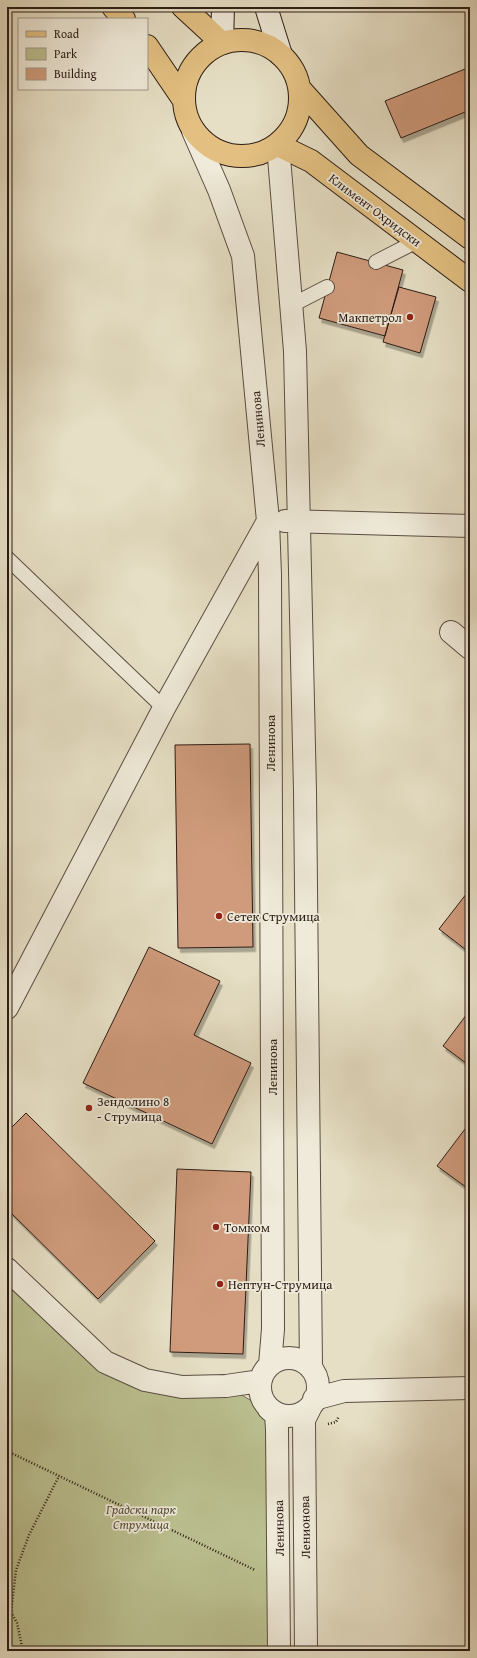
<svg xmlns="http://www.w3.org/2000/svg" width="477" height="1658" font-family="'Gentium Book Plus',serif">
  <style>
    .green { fill: #bbc090; stroke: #746e53 }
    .building { fill: #cf9b7c; stroke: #2c1c16; filter: url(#shadow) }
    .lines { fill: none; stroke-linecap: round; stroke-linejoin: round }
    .service-casing { stroke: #5a4d42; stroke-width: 16 }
    .minor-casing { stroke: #5a4d42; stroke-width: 24 }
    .secondary-casing { stroke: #2c1c16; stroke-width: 24 }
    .primary-casing { stroke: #2c1c16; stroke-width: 24 }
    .path { stroke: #2c1c16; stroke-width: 2.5; stroke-dasharray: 1 2; stroke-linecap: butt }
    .service { stroke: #efead9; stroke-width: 14 }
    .minor { stroke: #efead9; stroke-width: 22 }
    .secondary { stroke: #efead9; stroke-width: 22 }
    .primary { stroke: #e3c082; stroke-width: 22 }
    .poi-dot { fill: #8f2418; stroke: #efead9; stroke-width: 1.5 }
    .labels { text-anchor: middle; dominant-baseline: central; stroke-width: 3.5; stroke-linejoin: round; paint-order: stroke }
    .street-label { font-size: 13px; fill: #2c1c16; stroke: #efead9 }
    .poi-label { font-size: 13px; fill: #2c1c16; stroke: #efead9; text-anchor: start }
    .park-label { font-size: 13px; font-style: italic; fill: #574d3b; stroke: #efead9 }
  </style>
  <defs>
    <filter id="shadow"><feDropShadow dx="2.5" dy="4.5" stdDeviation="0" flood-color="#0004"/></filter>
  </defs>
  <rect width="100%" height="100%" fill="#e6dfc5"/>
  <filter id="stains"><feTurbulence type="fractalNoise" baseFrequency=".005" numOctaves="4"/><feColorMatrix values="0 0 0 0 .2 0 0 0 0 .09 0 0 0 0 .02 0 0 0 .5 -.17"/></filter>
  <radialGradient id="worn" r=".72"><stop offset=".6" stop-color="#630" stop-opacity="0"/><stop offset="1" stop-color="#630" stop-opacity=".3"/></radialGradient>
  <path class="green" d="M7 1269 105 1362 226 1386 276 1415 279 1651H7Z"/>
  <path class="building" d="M470 67V110L401 138 385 101Z
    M337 252 403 270 385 336 319 318Z
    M399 287 436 297 420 353 383 342Z
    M250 744 253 947 178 948 175 745Z
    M467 893 470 895V953L439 929Z
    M149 947 220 981 194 1035 251 1063 212 1144 83 1083Z
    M470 1010V1066L443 1046Z
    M26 1113 155 1241 98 1299 7 1209V1132Z
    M465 1129 470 1132V1190L437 1166Z
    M177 1169 251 1172 243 1354 170 1352Z"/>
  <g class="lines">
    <g class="service-casing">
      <path id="service" d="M376 262 417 241
        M292 305 327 287
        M7 558 164 708"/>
    </g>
    <g class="minor-casing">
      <path id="minor" d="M193 131 219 190 243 256 268 521 270 575 273 1329 270 1365
        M278 145 295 351 305 791 311 1368
        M285 521 470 526
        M451 632 470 648
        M7 1008 164 708 268 521
        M7 1269 105 1362 145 1380 182 1387 226 1386 260 1381
        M260 1387a29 29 0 1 1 58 0a29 29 0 1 1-58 0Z
        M314 1399 344 1391 470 1388
        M269 1409 276 1415 277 1429 279 1651
        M306 1651 304 1420 311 1406"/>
    </g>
    <g class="secondary-casing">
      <path id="secondary" d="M266 7 281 55
        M222 43 223 7"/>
    </g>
    <g class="primary-casing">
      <path id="primary" d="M113 7 124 19
        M183 7 222 43
        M184 98a58 58 0 1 1 116 0a58 58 0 1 1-116 0Z
        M147 46 183 99
        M300 89 359 155 470 238
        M278 145 311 161 470 281"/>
    </g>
    <path class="path" d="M328 1424 336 1422 339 1416
      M7 1451 255 1570
      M11 1612 17 1623 23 1651
      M7 1614 11 1612 16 1570 29 1535 59 1476"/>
    <use href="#service" class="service"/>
    <use href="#minor" class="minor"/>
    <use href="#secondary" class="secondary"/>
    <use href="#primary" class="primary"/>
  </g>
  <g class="poi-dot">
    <circle cx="410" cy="317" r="4"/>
    <circle cx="219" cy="916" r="4"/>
    <circle cx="89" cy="1108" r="4"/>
    <circle cx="216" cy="1227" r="4"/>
    <circle cx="220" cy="1284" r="4"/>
  </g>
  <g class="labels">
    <g class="street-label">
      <text transform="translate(375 210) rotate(37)">Климент Охридски</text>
      <text transform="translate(258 419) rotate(-95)">Ленинова</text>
      <text transform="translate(270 743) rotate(-90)">Ленинова</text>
      <text transform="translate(272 1067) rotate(-90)">Ленинова</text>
      <text transform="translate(305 1527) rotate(-91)">Ленионова</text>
      <text transform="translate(279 1528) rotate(-91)">Ленинова</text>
    </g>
    <g class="poi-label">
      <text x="402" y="317" text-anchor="end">Макпетрол</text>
      <text x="227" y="916">Сетек Струмица</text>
      <text x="97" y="1101">Зендолино 8<tspan x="97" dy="15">- Струмица</tspan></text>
      <text x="224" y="1227">Томком</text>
      <text x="228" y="1284">Нептун-Струмица</text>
    </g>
    <g class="park-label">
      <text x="141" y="1509">Градски парк<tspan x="141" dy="15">Струмица</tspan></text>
    </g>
  </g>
  <rect width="477" height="1658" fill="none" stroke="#e6dfc5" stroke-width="24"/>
  <rect x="8" y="8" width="461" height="1642" fill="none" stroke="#2c1c16" stroke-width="2"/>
  <rect x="12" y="12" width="453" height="1634" fill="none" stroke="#2c1c16"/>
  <rect x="18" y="18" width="130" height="72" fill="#efead9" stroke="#a1988b"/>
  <rect x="26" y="31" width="20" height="6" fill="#e3c082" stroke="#a1988b"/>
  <text x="54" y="38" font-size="12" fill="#2c1c16">Road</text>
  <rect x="26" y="48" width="20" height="12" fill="#bbc090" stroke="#a1988b"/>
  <text x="54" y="58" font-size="12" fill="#2c1c16">Park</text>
  <rect x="26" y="68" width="20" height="12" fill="#cf9b7c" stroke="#a1988b"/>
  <text x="54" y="78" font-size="12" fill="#2c1c16">Building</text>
  <rect width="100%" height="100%" filter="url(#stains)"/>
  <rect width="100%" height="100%" fill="url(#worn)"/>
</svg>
